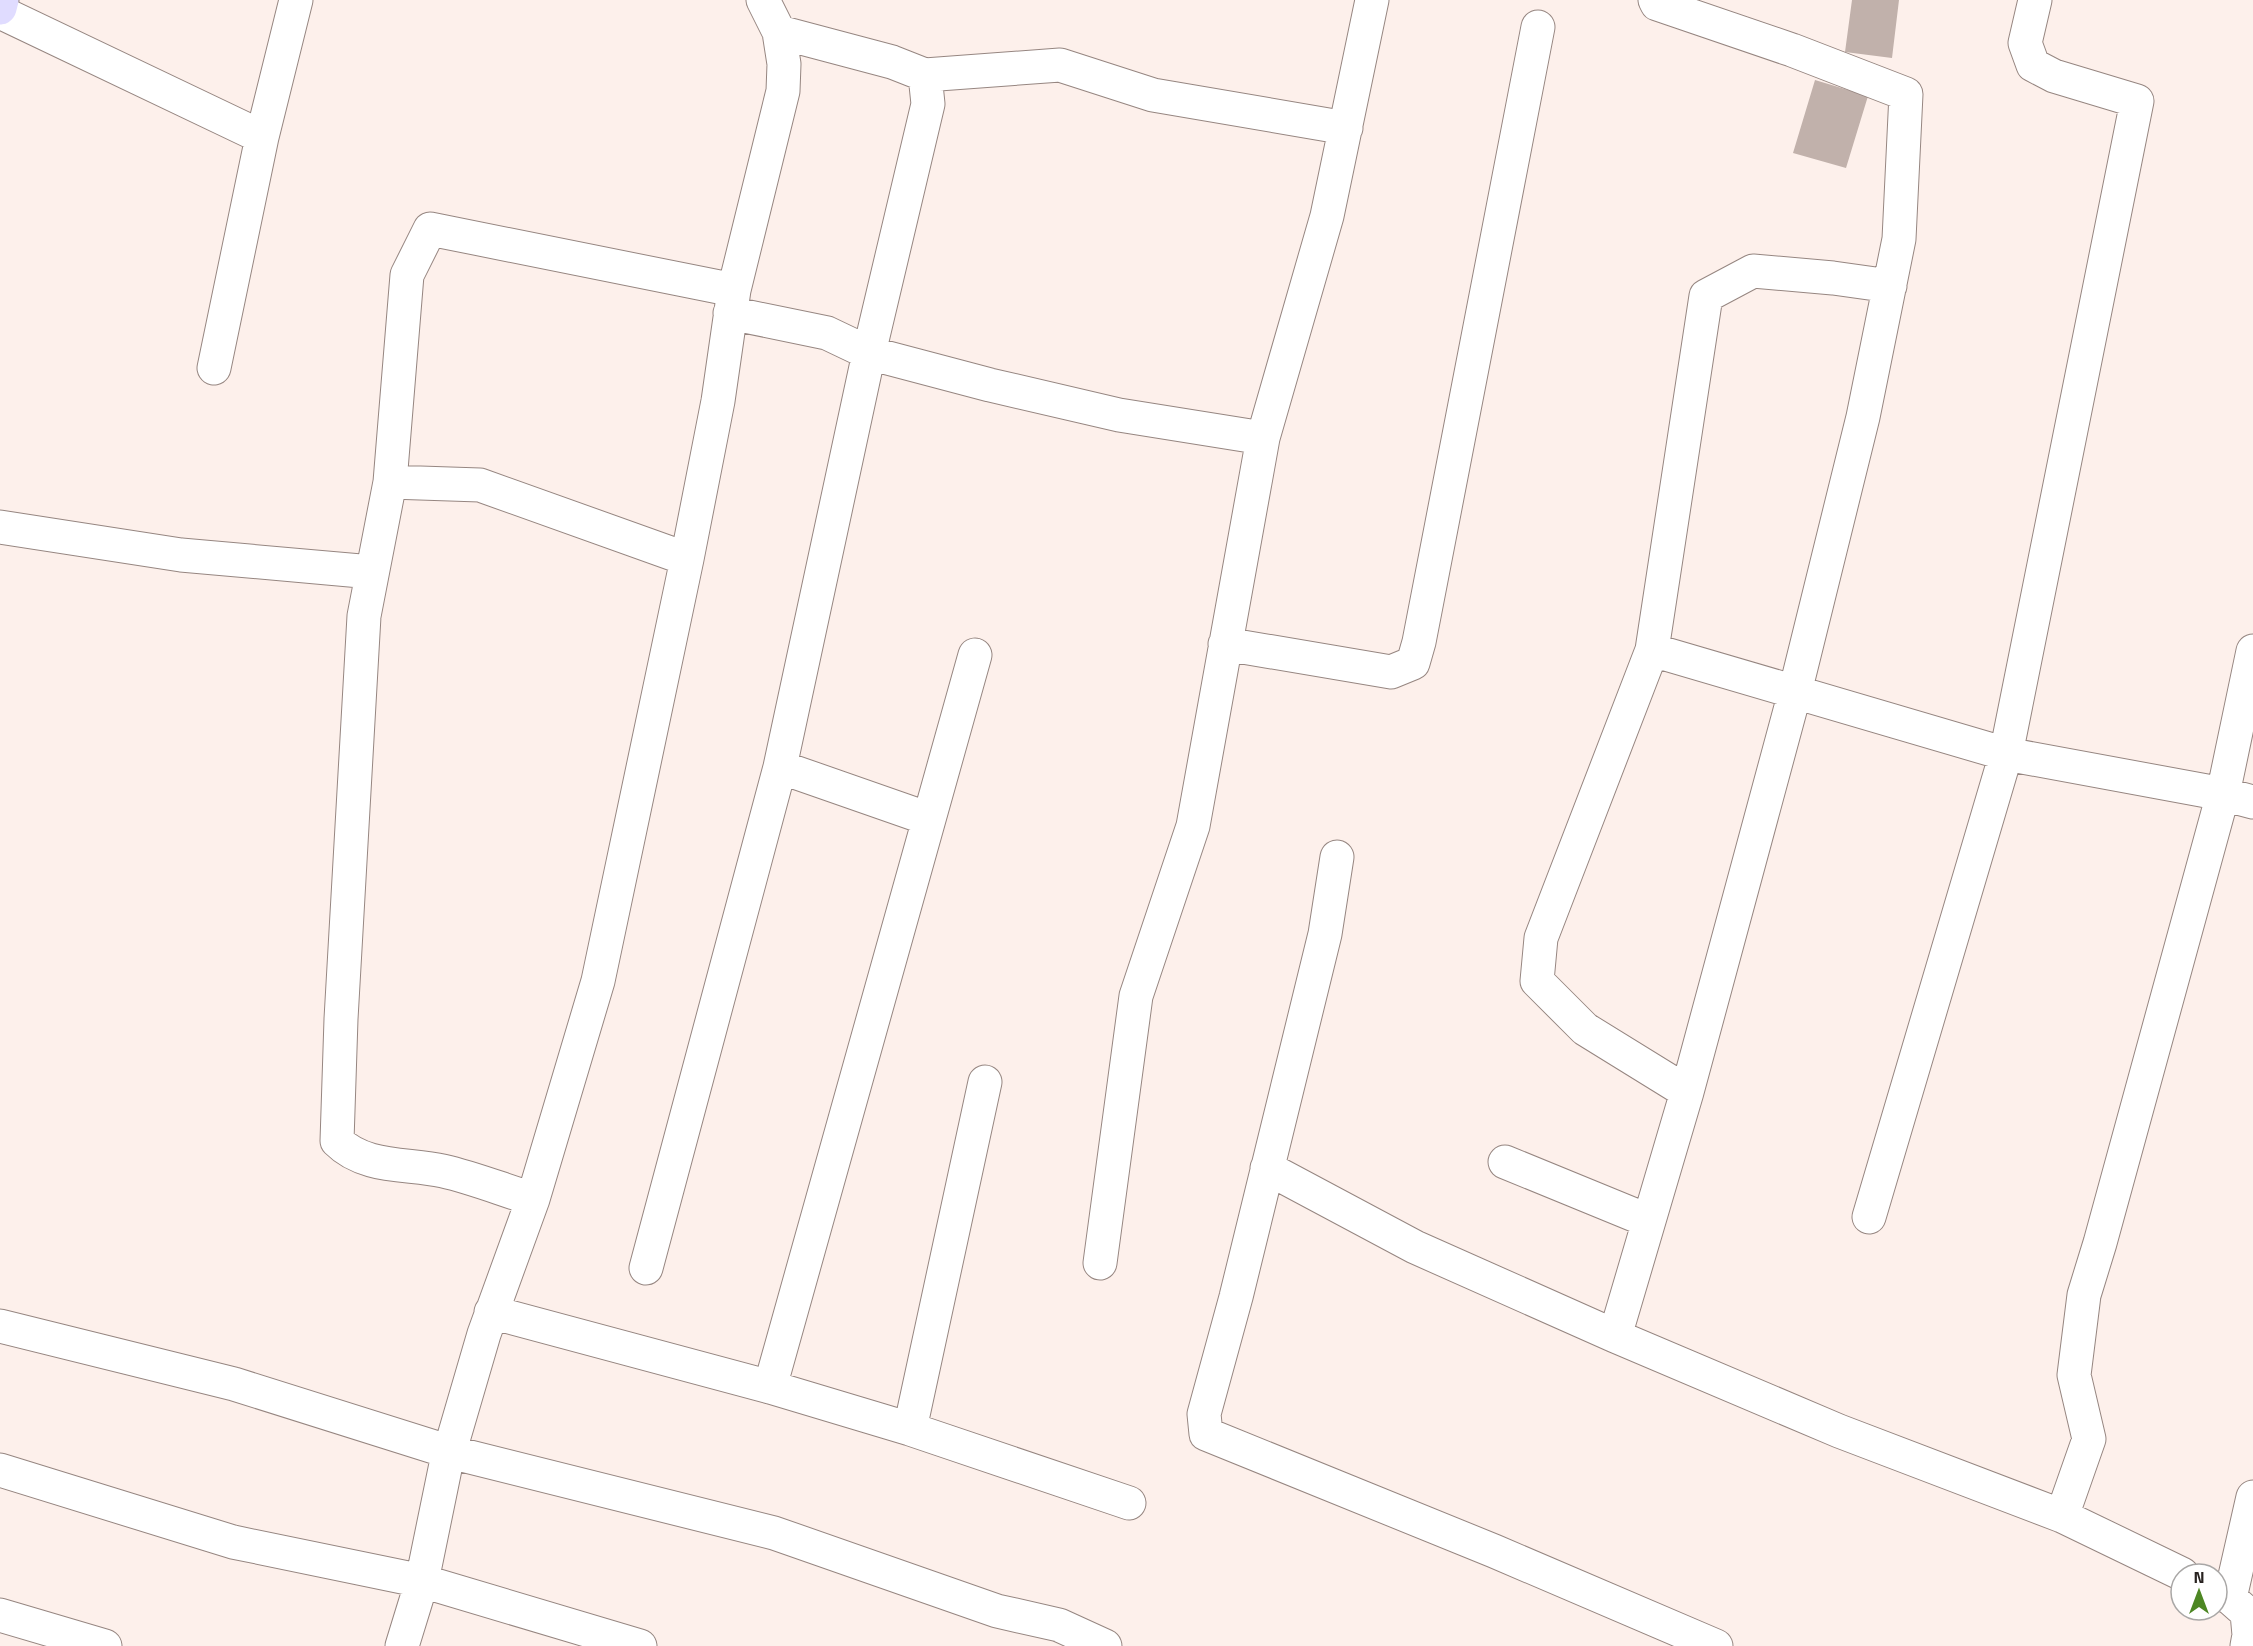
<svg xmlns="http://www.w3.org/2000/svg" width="2253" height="1646" font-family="'Titillium Web',sans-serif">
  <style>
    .building { fill: #c1b1ab }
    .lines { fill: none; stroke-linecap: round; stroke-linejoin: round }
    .street-casing { stroke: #968681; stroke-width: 35 }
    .secondary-casing { stroke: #968681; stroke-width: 35 }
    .street { stroke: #fff; stroke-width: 33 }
    .secondary { stroke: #e0dcff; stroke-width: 33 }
  </style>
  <rect width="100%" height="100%" fill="#fdf0eb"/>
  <path class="building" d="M1852 0H1899L1892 58 1845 52Z
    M1815 80 1868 96 1846 168 1793 153Z"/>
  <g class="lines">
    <g class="street-casing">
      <path id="street" d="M0 12 262 137
        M779 32 892 62 925 75 1060 65 1153 95 1346 128
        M730 313 827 333 869 353 990 385 1119 415 1263 438 1327 216 1372 0
        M214 368 262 137 296 0
        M390 482 480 485 687 559
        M0 527 181 555 372 572
        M1225 644 1391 672 1413 663 1419 642 1538 27
        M1652 650 2006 754 2223 794 2253 802
        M780 767 929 819
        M1337 857 1325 934 1236 1297 1204 1414 1206 1434 1494 1551 1716 1646
        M1687 1092 1585 1029 1537 981 1541 938 1652 650 1706 296 1753 271 1833 278 1890 286
        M1505 1162 1649 1221
        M1267 1168 1415 1247 1615 1336 1839 1431 2062 1516 2182 1574
        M533 1199C503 1190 474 1178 443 1171 408 1163 365 1169 337 1141L341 1019 364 616 390 482 407 275 430 229 734 290
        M1869 1217 2006 754 2137 101 2054 76 2033 65 2025 43 2035 0
        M1100 1263 1136 996 1193 826 1263 438
        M646 1268 780 767 869 353 928 104 925 75
        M491 1312 770 1387 910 1429 1129 1503
        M0 1326 234 1384 450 1452 774 1533 997 1611 1059 1625 1105 1646
        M1615 1336 1687 1092 1795 692 1863 417 1899 239 1906 94 1792 50 1657 4 1655 0
        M770 1387 975 655
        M910 1429 985 1082
        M0 1470 233 1542 422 1581 640 1646
        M2062 1516 2089 1439 2074 1375 2084 1295 2100 1243 2223 794 2253 651
        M2217 1591 2230 1598 2247 1613 2249 1635 2247 1646
        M2230 1598 2253 1497
        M0 1615 105 1646
        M402 1646 422 1581 446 1464 484 1334 533 1199 598 981 687 559 718 401 734 290 783 91 784 64 779 32 763 0"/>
    </g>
    <g class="secondary-casing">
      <path id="secondary" d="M0 8 2 0"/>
    </g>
    <use href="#street" class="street"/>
    <use href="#secondary" class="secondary"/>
  </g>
  <g transform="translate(2199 1592)"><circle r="28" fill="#ffffff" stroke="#a9a7a6" stroke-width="1.5"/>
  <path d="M0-4.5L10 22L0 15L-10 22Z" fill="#4d8723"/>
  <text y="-9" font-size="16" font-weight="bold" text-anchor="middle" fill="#282220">N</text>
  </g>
</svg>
